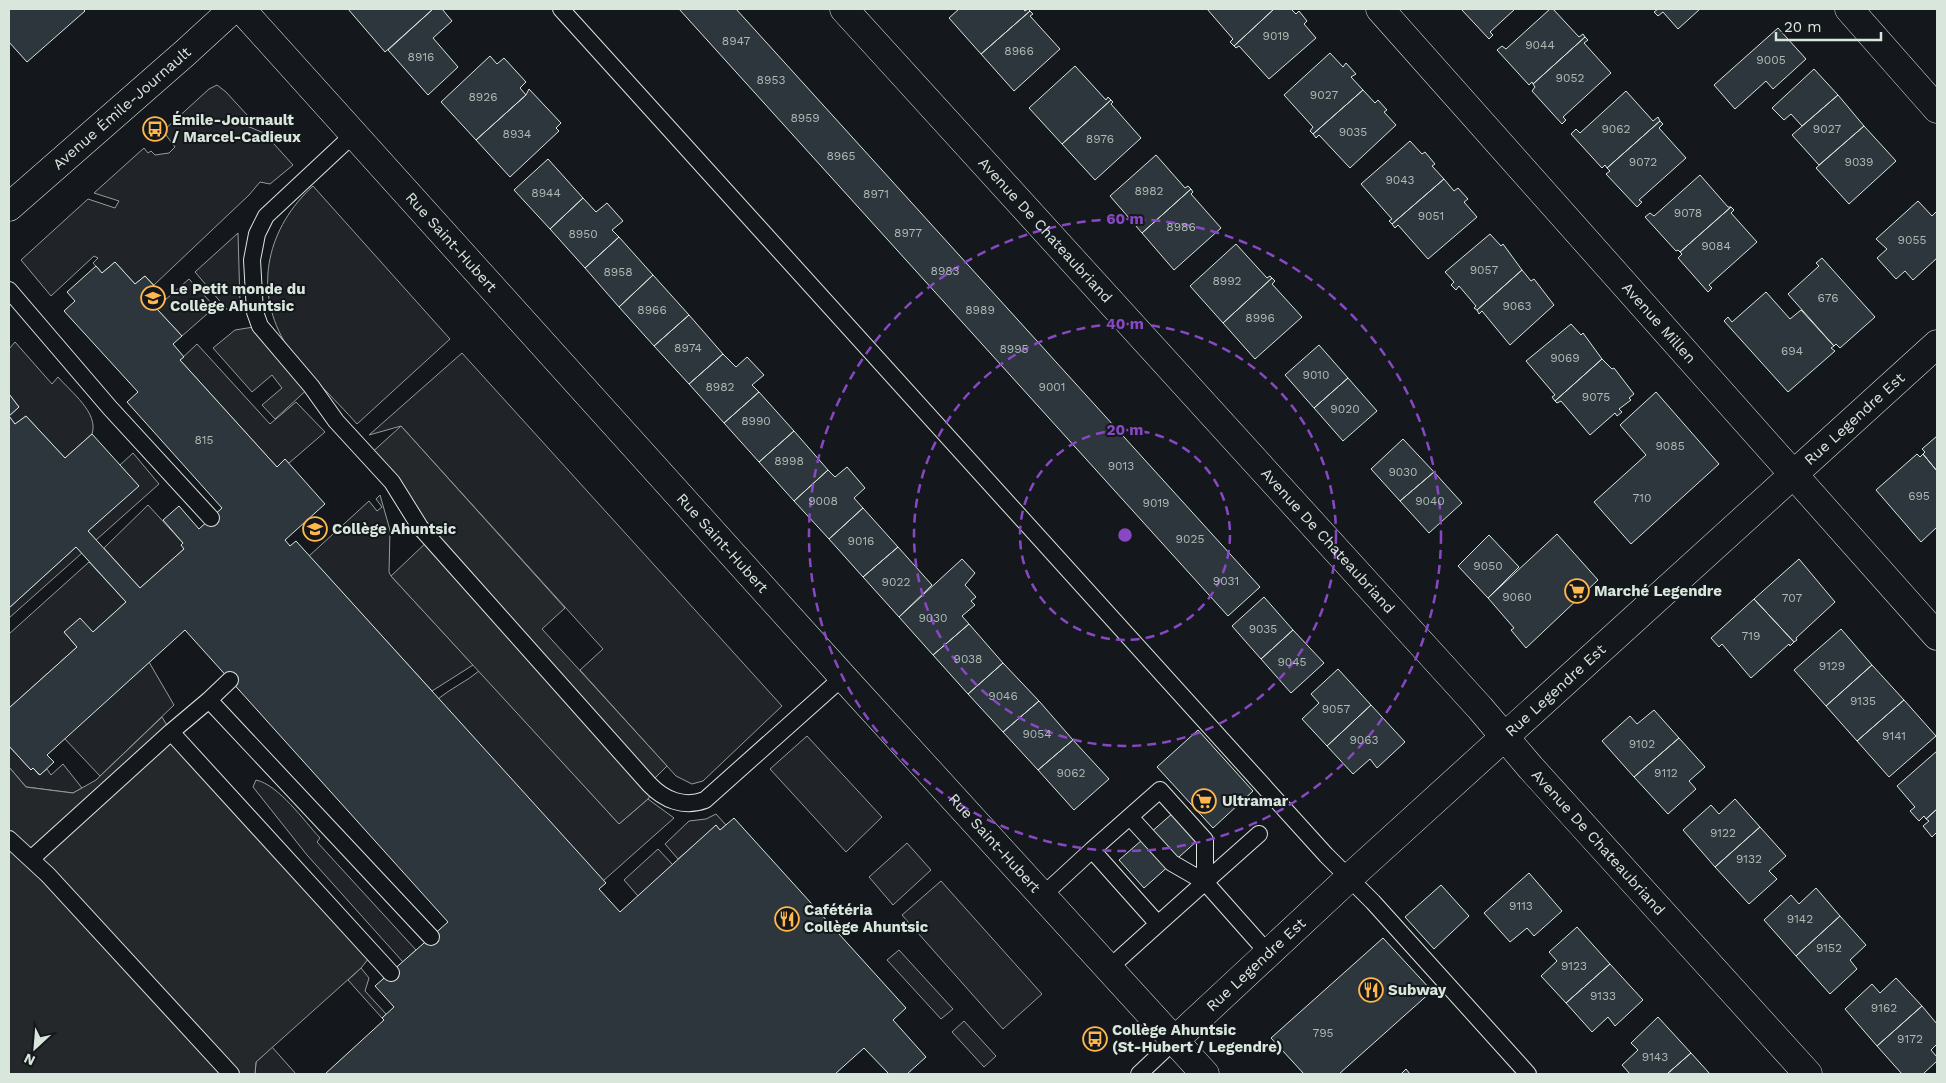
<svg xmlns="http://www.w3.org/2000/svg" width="1946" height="1083" font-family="'Work Sans',sans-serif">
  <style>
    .green { fill: #202428; stroke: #939e99 }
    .parking { fill: #24282b; stroke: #939e99 }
    .building { fill: #2c363c; stroke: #d8e6dc }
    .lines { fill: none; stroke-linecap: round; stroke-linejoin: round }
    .lane-casing { stroke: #d8e6dc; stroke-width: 18 }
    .street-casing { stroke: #d8e6dc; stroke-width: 29 }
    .secondary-casing { stroke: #d8e6dc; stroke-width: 29 }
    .lane { stroke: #14181c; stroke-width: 16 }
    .street { stroke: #14181c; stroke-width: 28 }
    .secondary { stroke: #14181c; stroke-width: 28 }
    .ring { fill: none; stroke: #8948c3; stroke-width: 2.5; stroke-dasharray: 9 6 }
    .labels { text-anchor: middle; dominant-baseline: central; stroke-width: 4; stroke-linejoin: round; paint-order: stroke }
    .number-label { font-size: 12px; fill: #adbab4 }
    .street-label { font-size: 15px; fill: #d8e6dc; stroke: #14181c }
    .poi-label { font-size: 15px; font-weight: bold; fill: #d8e6dc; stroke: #14181c; text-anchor: start }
    .centre { fill: #8948c3; stroke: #14181c; stroke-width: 2.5 }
    .ring-label { font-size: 15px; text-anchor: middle; font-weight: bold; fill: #8948c3; stroke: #14181c; stroke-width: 4; stroke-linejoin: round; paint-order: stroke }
  </style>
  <rect width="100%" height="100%" fill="#14181c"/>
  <path class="green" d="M217 85 226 92 248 116 247 126 264 133 293 165 270 184 260 182 249 195 154 285 145 276 135 284 115 262 102 273 93 263 98 258 94 256 51 296 21 260 88 199 115 208 119 201 94 193 144 148 148 153 151 151 155 155 169 153 175 147 163 131 209 89Z
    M313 186 450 339 357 424C336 400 300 367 284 341 253 287 268 227 313 186Z
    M238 233 240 303 230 313 195 272Z
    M189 279 215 307 182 336 156 308Z
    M15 342 52 384 58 377C71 392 99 413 92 434L65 458 26 416 15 424 9 416 19 407 9 394V349Z
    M197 344 270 424 296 402 325 432 289 463 285 460 277 467 180 360Z
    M462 353 782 706 703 781 692 784 676 776 580 670 603 649 401 426 369 435Z
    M133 453 159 484 96 540 88 531 138 486 120 465Z
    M380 495 390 530 389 572 391 576 473 665 432 691 309 556 369 501 377 511 382 507 376 499Z
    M148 505 183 543 184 549 140 588 104 548Z
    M76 547 82 553 9 618V608Z
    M89 562 126 602 93 632H64L77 647 9 708V634Z
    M149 662 174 705 100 776 64 738Z
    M479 671 619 824 648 799 674 818 603 881 438 699C451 688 466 682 479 671Z
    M807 736 882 817 846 852 770 769Z
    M9 746 31 770 33 768 39 775 47 769 51 775 63 764 82 788 73 793 26 787 9 767Z
    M256 780C279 785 304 821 320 838L317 842 416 950 403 962 307 855 253 787Z
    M716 814 726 825 720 830 716 826 678 859 665 844 689 821 706 819Z
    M907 843 931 870 893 905 869 877Z
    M658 849 673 865 638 896 624 880Z
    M941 881 1042 994 1003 1029 902 915Z
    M899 950 953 1009 941 1019 887 960Z
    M361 968 369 978 365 991 386 1014 382 1018 348 980Z
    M964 1021 996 1056 984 1067 952 1032Z
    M272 1047 296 1074H255L256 1062Z"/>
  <path class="parking" d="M260 326 311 386 275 419 262 405 282 388 272 375 252 392 213 348 235 330Z
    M401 426 565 608 542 629 667 766 649 784 654 789 648 799 619 824 391 576 430 539 368 456Z
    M162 717 171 732 373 953 361 968 256 1062 255 1074H9V767L26 787 73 793 96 780Z"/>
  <path class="building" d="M9 9H83L85 11 27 62 9 42Z
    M348 9H433L385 52Z
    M433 9H442L452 21 433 38 458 67 428 95 388 50Z
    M679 9H736L1260 587 1228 616Z
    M959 9H1023L1025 11 1028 9 1030 11 981 54 949 18Z
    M1207 9H1274L1234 46 1230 42 1233 39Z
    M1274 9H1291L1296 14 1299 11 1307 21 1304 24 1316 38 1269 79 1239 46 1236 48 1234 46Z
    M1461 9H1515L1490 32 1493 35 1489 39Z
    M1550 9H1553L1579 37 1583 34 1585 37 1533 84 1532 82 1529 85 1497 50 1502 46 1506 49Z
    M1658 9H1700L1678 29 1663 12 1658 16 1654 12Z
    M1030 11 1033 14 1030 16 1060 49 1014 91 981 54Z
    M1778 28 1806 59 1773 89 1766 81 1735 109 1714 85Z
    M1585 37 1588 40 1584 43 1611 73 1563 117 1566 120 1562 124 1532 91 1535 87 1533 84Z
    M1330 53 1343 67 1346 63 1356 74 1351 77 1363 90 1313 134 1310 131 1313 127 1284 95Z
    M490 56 497 64 504 58 526 82 520 88 526 95 476 140 441 102Z
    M1075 66 1106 100 1108 97 1111 100 1062 144 1029 108Z
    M1814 69 1838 95 1802 126 1791 114 1784 120 1772 108Z
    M529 89 561 123 556 128 559 131 510 177 476 140 526 95Z
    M1363 90 1375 103 1378 100 1387 110 1384 112 1396 125 1350 168 1319 135 1316 138 1313 134Z
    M1626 91 1653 121 1658 117 1660 121 1607 168 1605 165 1602 168 1571 134 1576 129 1580 133Z
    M1838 95 1864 126 1819 165 1792 135Z
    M1111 100 1113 102 1111 104 1141 138 1095 180 1062 144Z
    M1660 121 1663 124 1659 128 1686 158 1639 200 1642 202 1637 207 1606 174 1610 171 1607 168Z
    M1864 126 1896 161 1849 204 1816 168Z
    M1410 141 1422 154 1425 152 1435 164 1432 166 1444 179 1392 224 1389 221 1392 219 1361 184Z
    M1156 155 1185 188 1188 186 1191 189 1142 233 1110 196Z
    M548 159 583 198 550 229 514 190Z
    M1700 175 1728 207H1731L1680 252 1678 250 1676 251 1645 217 1650 213 1654 216Z
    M1444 179 1454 191 1458 188 1468 199 1464 202 1477 217 1428 259 1398 225 1395 228 1392 224Z
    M1191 189 1193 192 1191 194 1221 228 1174 270 1142 233Z
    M583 198 596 212 607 203 623 221 612 230 619 237 585 268 550 229Z
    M1918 201 1932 216 1937 211V258L1913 280 1905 271 1896 279 1877 258 1887 249 1876 239Z
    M1731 207 1734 210 1731 213 1757 242 1709 285 1712 288 1708 292 1678 258 1682 254 1680 252Z
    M1490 234 1501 246 1503 244 1522 270 1477 310 1474 308 1476 306 1459 286 1456 290 1451 285 1454 282 1445 272Z
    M619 237 653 275 619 307 585 268Z
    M1236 244 1267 278 1270 276 1272 278 1223 323 1190 286Z
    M1822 258 1875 317 1840 348 1836 344 1834 346 1788 294 1819 266 1816 263Z
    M115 262 135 284 145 276 166 299 156 308 182 336 173 344 184 357 180 360 277 467 285 459 325 504 285 540 290 546 296 541 606 883 599 889 620 912 716 825 720 830 734 818 906 1008 893 1020 926 1057 907 1074H889L864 1048 835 1074H325L384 1020 382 1018 394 1007 375 986 448 922 185 630 47 755 54 762 40 775 33 768 31 770 9 746V708L77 647 64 632 80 618 93 632 126 602 76 547 9 608V394L19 407 9 416 15 424 26 416 65 458 92 434 139 486 88 531 140 588 184 549 181 545 183 543 163 520 179 506 199 529 222 508 127 402 138 392 64 311 75 301 67 292 96 266 102 273Z
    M1522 270 1531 281 1534 279 1554 305 1510 345 1482 311 1479 314 1477 310Z
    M653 275 689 315 654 346 619 307Z
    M1272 278 1275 281 1272 284 1302 317 1255 359 1223 323Z
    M1766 292 1790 319 1801 310 1834 346 1831 348 1835 351 1788 392 1724 321 1728 317 1732 322Z
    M689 315 723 354 689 384 654 346Z
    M1571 324 1581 335 1583 333 1602 359 1555 401 1552 397 1555 395 1526 361Z
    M1319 345 1348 378 1314 408 1285 375Z
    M723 354 736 367 747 357 764 375 752 385 759 392 724 423 689 384Z
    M1602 359 1612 369 1614 368 1634 394 1629 398 1631 400 1619 409 1622 412 1617 416 1615 413 1590 435 1561 401 1557 403 1555 401Z
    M1348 378 1377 411 1343 441 1314 408Z
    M759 392 794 431 759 462 724 423Z
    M1656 392 1719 464 1631 544 1594 502 1646 455 1620 425Z
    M794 431 828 470 794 501 759 462Z
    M1937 436V471L1923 454 1925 452 1922 449Z
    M1403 439 1434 472 1400 501 1371 469Z
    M1917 454 1920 457 1923 454 1937 471V527L1921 542 1876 490Z
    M847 467 865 488 854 498 863 508 829 539 794 501 828 470 835 477Z
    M1434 472 1462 503 1429 533 1400 501Z
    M863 508 898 547 863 577 829 539Z
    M1557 534 1598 580 1526 648 1511 630 1514 628 1488 598Z
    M1489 535 1519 567 1488 598 1458 566Z
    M898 547 932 585 899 617 863 577Z
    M962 559 975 573 965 585 976 597 971 601 975 605 962 616 969 624 933 655 899 617Z
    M1799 559 1835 602 1796 638 1797 640 1794 642 1754 599Z
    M1264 597 1293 630 1261 659 1232 626Z
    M1754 599 1794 642 1790 646 1789 644 1751 678 1722 644 1719 647 1711 638Z
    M969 624 1003 663 968 694 933 655Z
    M1841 629 1872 665 1826 706 1794 670Z
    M1293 630 1324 663 1291 693 1261 659Z
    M1003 663 1039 701 1003 732 968 694Z
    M1872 665 1904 700 1857 741 1826 706Z
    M1338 669 1371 705 1327 746 1302 719 1319 703 1311 694Z
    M1904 700 1936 736 1889 777 1857 741Z
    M1039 701 1073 740 1038 770 1003 732Z
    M1371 705 1405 742 1377 768 1370 759 1353 774 1327 746Z
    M1654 710 1679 738 1634 777 1602 741 1630 716 1637 724Z
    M1198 730 1253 791 1213 828 1157 767Z
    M1679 738 1705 767 1689 781 1696 789 1668 814 1634 777Z
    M1073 740 1109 779 1074 810 1038 770Z
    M1937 751V809L1926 819 1924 816 1919 821 1910 811 1915 807 1897 786Z
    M1735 799 1760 827 1715 867 1683 830 1711 805 1719 814Z
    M1937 809V832L1932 837 1923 826 1929 821 1926 819Z
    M1173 813 1197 841 1144 888 1119 860Z
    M1760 827 1786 856 1769 871 1777 879 1749 904 1715 867Z
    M1529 873 1562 911 1534 936 1527 928 1510 942 1484 913Z
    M1441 885 1469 916 1434 949 1405 917Z
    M1816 888 1840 916 1796 956 1764 920 1791 895 1799 904Z
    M1840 916 1866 945 1850 960 1857 969 1830 994 1796 956Z
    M1577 927 1610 964 1566 1003 1541 976 1557 961 1549 952Z
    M1383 938 1432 991 1339 1074H1304L1271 1038Z
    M1610 964 1643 1000 1615 1026 1608 1017 1592 1032 1566 1003Z
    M1896 978 1922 1006 1877 1046 1845 1009 1872 984 1880 993Z
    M1922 1006 1937 1024V1044L1931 1050 1937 1057V1061L1923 1074H1902L1877 1046Z
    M1658 1017 1691 1053 1667 1074H1630L1622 1065 1638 1050 1631 1043Z
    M1691 1053 1710 1074H1667Z
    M1406 1069 1410 1074H1401Z"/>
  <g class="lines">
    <g class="lane-casing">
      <path id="lane" d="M561 9 1326 855 1373 902 1528 1074
        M355 133 266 216 257 234 252 260 255 312 260 326 311 386 336 421 392 482 420 527 649 784C664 800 684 808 705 800L843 677
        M9 290 110 408 211 518
        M209 700 230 680
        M171 732 209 700 431 937
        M1130 817 1172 863 1205 882
        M9 839 48 875 231 1074
        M1092 850 1160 790 1205 840V882
        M31 859 171 732 391 973
        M1205 882 1259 834
        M1042 896 1092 850 1158 924 1108 969
        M1158 924 1205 882 1268 953
        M1139 1074 1174 1041"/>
    </g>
    <g class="street-casing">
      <g id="street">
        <path id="s1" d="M844 9 1480 708 1531 768 1808 1074"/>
        <path id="s2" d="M1380 9 1937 636"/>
        <path d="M1849 9 1937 109"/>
        <path id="s3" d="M9 207 185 53 233 9"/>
        <path id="s4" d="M1174 1041 1349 878 1937 344"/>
      </g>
    </g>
    <g class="secondary-casing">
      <g id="secondary">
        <path id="s5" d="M241 9 843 677 1205 1074"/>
      </g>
    </g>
    <use href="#lane" class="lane"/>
    <use href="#street" class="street"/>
    <use href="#secondary" class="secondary"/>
  </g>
  <g class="ring">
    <circle cx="1125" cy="535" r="105"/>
    <circle cx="1125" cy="535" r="211"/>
    <circle cx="1125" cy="535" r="316"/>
  </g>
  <defs>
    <g id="bus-ring" transform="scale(1.25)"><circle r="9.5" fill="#14181c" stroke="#ffb74d" stroke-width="1.5"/><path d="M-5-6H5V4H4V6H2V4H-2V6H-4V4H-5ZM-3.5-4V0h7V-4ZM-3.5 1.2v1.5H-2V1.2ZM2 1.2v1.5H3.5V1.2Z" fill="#ffb74d"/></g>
    <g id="school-ring" transform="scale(1.25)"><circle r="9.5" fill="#14181c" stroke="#ffb74d" stroke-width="1.5"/><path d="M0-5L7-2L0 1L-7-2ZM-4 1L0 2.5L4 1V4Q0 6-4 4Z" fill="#ffb74d"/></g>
    <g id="university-ring" transform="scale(1.25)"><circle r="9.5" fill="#14181c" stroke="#ffb74d" stroke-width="1.5"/><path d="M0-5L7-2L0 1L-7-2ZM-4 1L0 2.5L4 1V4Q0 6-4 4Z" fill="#ffb74d"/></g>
    <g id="supermarket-ring" transform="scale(1.25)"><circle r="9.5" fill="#14181c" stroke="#ffb74d" stroke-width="1.5"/><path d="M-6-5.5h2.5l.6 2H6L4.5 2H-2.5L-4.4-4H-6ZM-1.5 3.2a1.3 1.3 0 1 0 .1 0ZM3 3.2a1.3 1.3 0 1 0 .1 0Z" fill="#ffb74d"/></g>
    <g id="restaurant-ring" transform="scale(1.25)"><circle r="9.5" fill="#14181c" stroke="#ffb74d" stroke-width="1.5"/><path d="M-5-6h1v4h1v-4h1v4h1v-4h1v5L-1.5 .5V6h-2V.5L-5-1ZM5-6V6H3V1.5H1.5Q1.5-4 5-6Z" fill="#ffb74d"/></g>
  </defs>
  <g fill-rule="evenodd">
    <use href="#bus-ring" x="155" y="129"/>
    <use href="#school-ring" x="153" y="298"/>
    <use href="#university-ring" x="315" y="529"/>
    <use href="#supermarket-ring" x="1577" y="591"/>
    <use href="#supermarket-ring" x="1204" y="801"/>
    <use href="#restaurant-ring" x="787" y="919"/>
    <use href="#restaurant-ring" x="1371" y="990"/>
    <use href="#bus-ring" x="1095" y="1039"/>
  </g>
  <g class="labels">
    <g class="number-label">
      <text x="1276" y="36">9019</text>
      <text x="736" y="41">8947</text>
      <text x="1540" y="45">9044</text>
      <text x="1019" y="51">8966</text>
      <text x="421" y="57">8916</text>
      <text x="1771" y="60">9005</text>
      <text x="1570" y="78">9052</text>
      <text x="771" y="80">8953</text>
      <text x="1324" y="95">9027</text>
      <text x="483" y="97">8926</text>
      <text x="805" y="118">8959</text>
      <text x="1616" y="129">9062</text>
      <text x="1827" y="129">9027</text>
      <text x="1353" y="132">9035</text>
      <text x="517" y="134">8934</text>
      <text x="1100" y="139">8976</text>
      <text x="841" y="156">8965</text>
      <text x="1643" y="162">9072</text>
      <text x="1859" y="162">9039</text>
      <text x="1400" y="180">9043</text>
      <text x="1149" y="191">8982</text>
      <text x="546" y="193">8944</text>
      <text x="876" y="194">8971</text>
      <text x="1688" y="213">9078</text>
      <text x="1431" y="216">9051</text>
      <text x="1181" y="227">8986</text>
      <text x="908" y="233">8977</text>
      <text x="583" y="234">8950</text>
      <text x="1912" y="240">9055</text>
      <text x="1716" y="246">9084</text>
      <text x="1484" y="270">9057</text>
      <text x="945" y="271">8983</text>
      <text x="618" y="272">8958</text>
      <text x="1227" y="281">8992</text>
      <text x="1828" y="298">676</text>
      <text x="1517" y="306">9063</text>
      <text x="652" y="310">8966</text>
      <text x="980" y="310">8989</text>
      <text x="1260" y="318">8996</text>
      <text x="688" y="348">8974</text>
      <text x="1014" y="349">8995</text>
      <text x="1792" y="351">694</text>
      <text x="1565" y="358">9069</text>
      <text x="1316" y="375">9010</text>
      <text x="720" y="387">8982</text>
      <text x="1052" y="387">9001</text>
      <text x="1596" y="397">9075</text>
      <text x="1345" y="409">9020</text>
      <text x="756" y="421">8990</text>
      <text x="204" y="440">815</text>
      <text x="1670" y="446">9085</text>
      <text x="789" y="461">8998</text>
      <text x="1121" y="466">9013</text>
      <text x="1403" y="472">9030</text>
      <text x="1919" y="496">695</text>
      <text x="1642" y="498">710</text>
      <text x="823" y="501">9008</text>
      <text x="1430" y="501">9040</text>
      <text x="1156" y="503">9019</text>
      <text x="1190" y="539">9025</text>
      <text x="861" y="541">9016</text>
      <text x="1488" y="566">9050</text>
      <text x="1226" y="581">9031</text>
      <text x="896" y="582">9022</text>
      <text x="1517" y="597">9060</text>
      <text x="1792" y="598">707</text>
      <text x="933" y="618">9030</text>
      <text x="1263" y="629">9035</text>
      <text x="1751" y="636">719</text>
      <text x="968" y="659">9038</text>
      <text x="1292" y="662">9045</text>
      <text x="1832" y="666">9129</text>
      <text x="1003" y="696">9046</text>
      <text x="1863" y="701">9135</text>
      <text x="1336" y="709">9057</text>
      <text x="1037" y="734">9054</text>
      <text x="1894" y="736">9141</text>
      <text x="1364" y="740">9063</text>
      <text x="1642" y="744">9102</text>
      <text x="1071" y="773">9062</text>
      <text x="1666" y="773">9112</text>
      <text x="1723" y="833">9122</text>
      <text x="1749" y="859">9132</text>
      <text x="1521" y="906">9113</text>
      <text x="1800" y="919">9142</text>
      <text x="1829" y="948">9152</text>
      <text x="1574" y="966">9123</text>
      <text x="1603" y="996">9133</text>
      <text x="1884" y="1008">9162</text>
      <text x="1323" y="1033">795</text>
      <text x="1910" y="1039">9172</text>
      <text x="1655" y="1057">9143</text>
    </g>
    <g class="street-label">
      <text stroke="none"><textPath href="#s3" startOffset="150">Avenue Émile-Journault</textPath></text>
      <text stroke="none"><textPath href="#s1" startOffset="299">Avenue De Chateaubriand</textPath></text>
      <text stroke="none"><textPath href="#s5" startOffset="314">Rue Saint-Hubert</textPath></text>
      <text stroke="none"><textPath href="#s2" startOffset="420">Avenue Millen</textPath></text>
      <text stroke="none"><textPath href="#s4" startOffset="922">Rue Legendre Est</textPath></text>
      <text stroke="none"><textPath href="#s1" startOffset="719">Avenue De Chateaubriand</textPath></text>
      <text stroke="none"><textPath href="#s5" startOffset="719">Rue Saint-Hubert</textPath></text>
      <text stroke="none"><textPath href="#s4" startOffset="518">Rue Legendre Est</textPath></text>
      <text stroke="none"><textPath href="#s1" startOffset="1124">Avenue De Chateaubriand</textPath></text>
      <text stroke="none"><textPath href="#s5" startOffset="1124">Rue Saint-Hubert</textPath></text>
      <text stroke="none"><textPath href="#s4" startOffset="112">Rue Legendre Est</textPath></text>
    </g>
    <g class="poi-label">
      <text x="172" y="120">Émile-Journault<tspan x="172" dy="17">/ Marcel-Cadieux</tspan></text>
      <text x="170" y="289">Le Petit monde du<tspan x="170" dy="17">Collège Ahuntsic</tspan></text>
      <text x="332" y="529">Collège Ahuntsic</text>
      <text x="1594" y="591">Marché Legendre</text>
      <text x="1222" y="801">Ultramar</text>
      <text x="804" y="910">Cafétéria<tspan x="804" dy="17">Collège Ahuntsic</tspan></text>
      <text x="1388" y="990">Subway</text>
      <text x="1112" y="1030">Collège Ahuntsic<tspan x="1112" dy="17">(St-Hubert / Legendre)</tspan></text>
    </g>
  </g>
  <circle cx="1125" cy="535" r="8" class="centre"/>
  <g class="ring-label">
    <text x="1125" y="224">60 m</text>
    <text x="1125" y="329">40 m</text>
    <text x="1125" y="435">20 m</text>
  </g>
  <rect width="1946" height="1083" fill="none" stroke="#d8e6dc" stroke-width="20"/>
  <g transform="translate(35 1048) rotate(206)" stroke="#14181c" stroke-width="4" paint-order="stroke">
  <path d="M0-4L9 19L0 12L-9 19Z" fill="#d8e6dc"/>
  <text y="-8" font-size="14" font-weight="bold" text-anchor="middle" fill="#d8e6dc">N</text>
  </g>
  <path d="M1776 32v8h105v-8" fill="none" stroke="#d8e6dc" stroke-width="2.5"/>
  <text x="1784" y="32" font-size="15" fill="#d8e6dc" stroke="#14181c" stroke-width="4" paint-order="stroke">20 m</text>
</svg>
